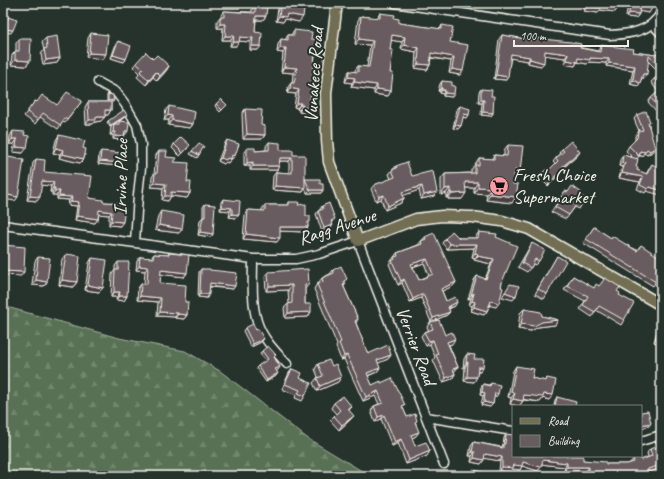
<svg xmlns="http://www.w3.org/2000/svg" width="664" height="479" font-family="Caveat,sans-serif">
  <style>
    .forest { fill: url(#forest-firs); stroke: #a6b19e }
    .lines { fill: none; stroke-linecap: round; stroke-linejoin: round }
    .minor-casing { stroke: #f4f1e8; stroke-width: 11 }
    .major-casing { stroke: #f4f1e8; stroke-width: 13 }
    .minor { stroke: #26332d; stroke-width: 8 }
    .major { stroke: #726e52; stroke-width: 10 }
    .wall { fill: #594f53; stroke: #f4f1e8; fill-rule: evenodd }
    .shaded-wall { fill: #484043; stroke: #f4f1e8 }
    .building { fill: #675c60; stroke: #f4f1e8; fill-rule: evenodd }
    .labels { text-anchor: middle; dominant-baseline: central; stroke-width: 4; stroke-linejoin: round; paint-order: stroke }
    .street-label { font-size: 19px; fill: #f4f1e8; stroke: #26332d }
    .poi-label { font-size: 19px; fill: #f4f1e8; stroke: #26332d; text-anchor: start }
  </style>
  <defs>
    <pattern id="forest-firs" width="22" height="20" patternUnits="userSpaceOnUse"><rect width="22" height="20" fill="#597155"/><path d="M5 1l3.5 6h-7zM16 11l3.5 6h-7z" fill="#71866d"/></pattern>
  </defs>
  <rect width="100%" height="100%" fill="#26332d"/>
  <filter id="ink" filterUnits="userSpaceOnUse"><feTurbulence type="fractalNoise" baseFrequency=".025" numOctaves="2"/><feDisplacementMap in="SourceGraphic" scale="8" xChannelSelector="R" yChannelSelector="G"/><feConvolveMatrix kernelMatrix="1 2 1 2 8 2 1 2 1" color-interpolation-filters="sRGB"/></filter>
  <g filter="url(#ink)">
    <path class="forest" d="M3 306 119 338 185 351 220 371 307 438 360 470 378 476H3Z"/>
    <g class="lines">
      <g class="minor-casing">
        <path id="minor" d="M394 3 610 35C630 34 650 32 661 13
          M653 25 661 33
          M98 82 116 92 125 104 137 125 141 144V168L138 195 135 242
          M3 225 253 259H296L319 254 358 241 444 464
          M253 259C253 279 251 301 257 321 262 338 275 351 287 364
          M426 417 513 431
          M641 441 661 435"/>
      </g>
      <g class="major-casing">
        <path id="major" d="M337 3 326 93 327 141 329 162 358 241 416 219 442 216 472 217 502 221 529 229 661 305"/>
      </g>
      <use href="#minor" class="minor"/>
      <use href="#major" class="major"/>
    </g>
    <path class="wall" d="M279 3H305L299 22 285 19 283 22 276 21Z
      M584 3H619L615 12 600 10 598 13 584 11Z
      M628 3H653L649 13 639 11V14L636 18 626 17Z
      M255 5 266 16 263 20H256L255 32 258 50H250V42L239 41 236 46H230L231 40H222L223 28H217V21L220 17H221V15L224 11 252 12V9Z
      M380 13 394 18 399 23 440 29 442 25 450 42 460 75 449 73 451 61 431 58 430 65 427 70 415 68 416 52 401 49 402 42 391 40 390 50V73L391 91 388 96 374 94V90L351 87 352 83 345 82 346 76 349 71 355 72V70L358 66 367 67 370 45 355 44 358 20 361 16 377 18Z
      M294 30 311 39 315 56 309 108 305 113 299 112V110L297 109V108L294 107 296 94 287 93 288 87 291 83H292L293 73 281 72 283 53 277 52 278 44 281 39 285 40 288 35H291Z
      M91 33 103 59 86 57 88 38Z
      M502 35 531 40 533 38 598 51 601 45 633 52 656 55 661 50V108L657 112 648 102 651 98 658 92 651 82 660 73 648 61 644 78H642L638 86 630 84 633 70 606 66V63L589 62 587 64 577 62 575 66 564 64 565 58 545 55 541 66 528 63V61L511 58 506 80 494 79 499 39Z
      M46 38 60 58 57 63 43 65 41 54 44 50 42 42Z
      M19 39 30 61 26 66 11 65 12 55 16 51V43Z
      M118 41 126 59 124 62 111 58 116 44Z
      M153 59 169 66 166 71 157 81 153 77 146 85 137 77 139 73 133 67 136 63Z
      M442 81 452 86 454 94 452 97 443 96V94L440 93V91H438L440 84Z
      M481 89 491 96 493 113 491 116 481 115 482 103H478L479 92Z
      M108 94 114 100 113 102H111V110L108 115H105L101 121 95 122 93 124H86L85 107 88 102H107V95Z
      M35 101 37 102 57 105 82 101 65 123 63 122 58 129 40 117 35 124 24 116Z
      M216 104 227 105 220 112 215 106Z
      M169 106 193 124 190 128 168 125 169 120H164L166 110Z
      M460 106 467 118 463 117 458 129 453 128 457 109Z
      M245 109 261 125 265 135 262 139H243L242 114Z
      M637 115 649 124 652 152 647 155 644 153 642 156H639L637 159 636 167 637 170 646 174 652 164 661 173 645 193 637 189 640 182 619 178 622 167 619 166 620 160 623 155 633 158 626 151 629 146 635 141V136L639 131 634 119Z
      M126 116 120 121 126 134H125L122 140 113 139V135H110L111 127 113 125 110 127 107 122 108 121Z
      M13 131 23 153 13 152 14 144H9L10 136Z
      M59 135 83 148 84 159 80 163 59 158 60 154 53 153 56 140Z
      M227 140 232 159H231L228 163 226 162 224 164 218 161 225 143Z
      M269 142 280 150 293 155 305 179 320 184 323 190 321 193H307L305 188 303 192 272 190 273 176 276 172 289 173V161H280L277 170H250V166H244V152L247 148 255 151 266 150V146Z
      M174 144 188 148 180 156 172 148Z
      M508 145 520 171 516 176H514L513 184 516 197 512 203 486 200 487 194 474 193V188H465L462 199H448V197L446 198V193L441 195V179L445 174 471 173V170L479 158 492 159 494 155 504 156V150Z
      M562 149 577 156 563 168 561 173 548 186 539 177 542 173 549 170 555 164 553 162 556 158 560 154 559 153Z
      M101 151 119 166 98 164 99 154Z
      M159 151 166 157 174 162 187 182 190 193 187 198 171 196 168 201 162 200 163 188 151 187 152 177 154 174 156 155Z
      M192 151 199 155 197 158 190 154Z
      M36 159 44 172 89 198 103 202 123 203 120 226 109 225V215L99 214 98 219 95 223 75 220 77 206 68 205 69 200 57 199V195H52V192H50L51 186 41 185 37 201 27 200 33 163Z
      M396 166 437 192 434 196 421 199 419 190 403 195 404 198 401 203 385 210 381 199 376 201 371 189 374 185 391 179 389 174Z
      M565 191 567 192 580 195 585 199 579 209 575 207 566 219 551 212Z
      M223 199 239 215 236 218 229 217 230 211 220 210 221 202Z
      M289 202 298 205 306 216 308 227 305 232 280 231 277 242 243 239 245 214 248 210 262 211V209L265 205H287Z
      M205 204 213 234 211 237 198 235 200 220 203 217V207Z
      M322 206 333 222 332 223 331 228 322 232 316 214 318 211 320 210V209Z
      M161 211 179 233 155 230 158 216Z
      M594 227 611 238 637 250 641 245 658 270 661 273 653 286 583 243Z
      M479 232 496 237 502 282 496 307 490 305 487 311 484 315 471 311 472 306 469 305 471 298 468 299 474 280 477 276 485 279 491 264 474 260 475 258 472 257 474 248 447 249 442 243 445 239 459 238H476V236Z
      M425 237 456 282 453 286 442 291 446 301 455 306 449 309 447 315 431 322 421 298 410 302 402 283 398 285 389 264 397 253 418 245ZM424 263 429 276 419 280 413 267Z
      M532 243 539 261 535 265 533 264 527 272 518 267Z
      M169 253 187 273 184 277 160 274V283L185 302 187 315 184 319 175 318V317L157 316 158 302 137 300 138 288 141 284H144L145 271 136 270 137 261 140 257 151 258 154 254 168 255Z
      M66 254 77 282 73 287 59 285 62 259Z
      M557 256 547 294 544 299 535 294Z
      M38 257 47 282 44 286 32 285 35 261Z
      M92 258 103 288 99 292 85 290 89 263Z
      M118 262 127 296 124 301 116 300 117 297H111L112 274 115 270V266Z
      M201 269 210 270 233 289 209 287 207 298 198 297 199 272Z
      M333 270 345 283 344 287 358 319 356 323 368 354 391 355 388 359 378 363 377 372 368 376 372 385 381 383 403 408 407 417 416 423V436L412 438 415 446 427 456 406 464 398 443 392 446 381 419 375 422 371 411 374 406 379 404 375 396 363 401 344 359 341 360 336 347 337 345 314 289 317 284 319 283V282L322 278 330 274Z
      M268 272 305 289V304L308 317 285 318 284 308 288 304H289L288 290 266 291 265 276Z
      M573 276 593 288 599 286 617 291 619 295 624 320 621 325 596 310 592 317 580 309 585 301 564 290Z
      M524 309 542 316 558 320 555 325 538 327 531 331 518 329 520 313Z
      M430 322 445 335 452 344 449 345 458 367 454 371 455 374 452 379 443 382 433 360 435 357 430 344 426 346 421 336 424 332 429 331 427 327Z
      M661 323V350L658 349 659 344 654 342 658 327Z
      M245 328 256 330 264 339 261 342 251 347 243 331Z
      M262 351 274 357 280 367 278 370 276 371V376L266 382 256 368 258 366 266 361 260 354Z
      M467 354 474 359 480 372H478L474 382 464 381 465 367 463 368 464 359Z
      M318 364 332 366 341 377 338 382 317 391 313 383 317 378 318 377 315 369Z
      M516 366 532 378 545 381 547 378 549 400 543 398 540 402 523 400V401L519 406 510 404 511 398 508 397 513 371Z
      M292 369 300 378 305 396 302 401 295 398 296 395 282 389 289 373Z
      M491 383 496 397 494 396 493 404 490 407 481 405 483 396 480 395 481 387 483 384 489 385Z
      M557 397 575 406H554L555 400Z
      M334 403 352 407 349 410 350 420 339 430 330 420 336 414 331 408Z
      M506 434 513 456 583 460 606 464H627L630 463 633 459 641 460 648 457 647 453 650 449 657 453 661 452V468L648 472 646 476H586V471H564L565 467 541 464 538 471 522 466 520 470 512 469 511 472 499 471 500 461 484 458 481 464 471 462 472 456H469L471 446 474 442 501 447 503 445 504 438Z"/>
    <path class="shaded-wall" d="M601 5 618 8 615 12 600 10 598 13 584 11 587 7Z
      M640 7 652 8 649 13 637 11Z
      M629 13 639 14 636 18 626 17Z
      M287 14 303 17 299 22 285 19 283 22 276 21 279 16Z
      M256 16H266L263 20H253Z
      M220 24H226L223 28H217Z
      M3 29 13 30 11 33 3 32Z
      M392 35 405 37 402 42 389 40Z
      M225 36H234L231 40H222Z
      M240 37 253 38 250 42 237 41Z
      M359 39 373 41 370 45 355 44Z
      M233 42H239L236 46H230Z
      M404 45 419 48 416 52 401 49Z
      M252 46H261L258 50H250Z
      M280 48H286L283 53 277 52Z
      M545 51 568 54 565 58 543 55Z
      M89 53 106 54 103 59 86 57Z
      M431 53 454 57 451 61 428 57Z
      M511 54 530 57 528 61 509 58Z
      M113 55 126 59 124 62 111 58Z
      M60 58 57 63 43 65 46 60Z
      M578 58H590L609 59 606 63 589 62 587 64 576 62Z
      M530 59 544 63 541 66 528 63Z
      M15 60 30 61 26 66 11 65Z
      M567 60 577 62 575 66 564 64Z
      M609 63 635 66 633 70 606 66Z
      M418 64 430 65 427 70 415 68Z
      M169 66 166 71 157 81 160 76Z
      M284 67 297 68 293 73 281 72Z
      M452 69 463 71 460 75 449 73Z
      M156 72 153 77 146 85 149 80Z
      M643 74H647L644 78H641Z
      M496 75 508 77 506 80 494 79Z
      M348 77 355 78 352 83 345 82Z
      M633 80 640 83 638 86 630 84Z
      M354 82 377 85 374 90 351 87Z
      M290 88 299 90 296 94 287 93Z
      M441 88H442L440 91H438Z
      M377 89 391 91 388 96 374 94Z
      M442 90H445L443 94 440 93Z
      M445 93 454 94 452 97 443 96Z
      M481 100H484L482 103H478Z
      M297 103H301L297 108 294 107Z
      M300 105H303L299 110 297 109Z
      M302 107 309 108 305 113 299 112Z
      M105 110H111L108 115H101Z
      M483 112 493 113 491 116 481 115Z
      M464 114 469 115 467 118 462 117Z
      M127 115 126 116 113 125 114 124 110 127 111 125Z
      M168 115 172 116 169 120H164Z
      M96 117H105L101 121 95 122 93 124H86L89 120Z
      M172 120 193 124 190 128 168 125Z
      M455 125 461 126 458 129 453 128Z
      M125 131H128L126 134H123Z
      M113 132H116L113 135H110Z
      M247 134 265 135 262 139H243Z
      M115 136 124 137 122 140 113 139Z
      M12 139H17L14 144H9Z
      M16 147 27 148 23 153 13 152Z
      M56 148 63 150 60 154 53 153Z
      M655 148 652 152 647 155 650 151Z
      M640 151 645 152 642 156 637 155Z
      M580 152 577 156 559 171 562 167Z
      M62 154 84 159 80 163 59 158Z
      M232 155 235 156 232 159 230 158Z
      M221 158H227L231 159 228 163 226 162 224 164 218 161Z
      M280 158H292L289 161H277Z
      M100 161 121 163 119 166 98 164Z
      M253 162 250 166H244L247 163Z
      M622 162 625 163 622 167 619 166Z
      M253 166H279L277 170H250Z
      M564 169 561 173 548 186 550 182Z
      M515 170 520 171 516 176H511Z
      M622 173 643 177 640 182 619 178Z
      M42 181 54 182 51 186 39 185Z
      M465 182H478L474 188H461Z
      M154 183 166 184 163 188 151 187Z
      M275 186 305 188 303 192 272 190Z
      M422 186 419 190 399 197 402 192Z
      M478 187 491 188 487 194 474 193Z
      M649 187 661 190V195L646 191Z
      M53 188H55L52 192H50Z
      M450 188 446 193 441 195 445 189Z
      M310 190H323L321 193H307Z
      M55 191H60L57 195H52Z
      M171 192 190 193 187 198 171 196 168 201 162 200 165 196Z
      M437 192 434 196 421 199 424 195Z
      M450 192H452L448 197 446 198Z
      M466 193 462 199H448L452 194Z
      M3 194 18 197 15 201 3 199Z
      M490 194 516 197 512 203 486 200Z
      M384 195 381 199 376 201 379 197Z
      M30 196 40 197 37 201 27 200Z
      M59 196 72 197 69 200 57 199Z
      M404 198 401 203 385 210 388 206Z
      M71 201 79 202 77 206 68 205Z
      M222 207 232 208 230 211 220 210Z
      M99 210 112 212 109 215 97 214Z
      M232 214 239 215 236 218 229 217Z
      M77 216 98 219 95 223 75 220Z
      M111 221 123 222 120 226 109 225Z
      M159 225 182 229 179 233 155 230Z
      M333 225 331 228 322 232 324 228Z
      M280 227H308L305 232 277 231Z
      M200 232 213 234 211 237 198 235Z
      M246 234 280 238 277 242 243 239Z
      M450 244H477L474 248 447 249Z
      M475 253 478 254 475 258 472 257Z
      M477 256 494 259 491 264 474 260Z
      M427 259 424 263 409 268 411 264Z
      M139 266 148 267 145 271 136 270Z
      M161 270 187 273 184 277 158 274Z
      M3 271 24 272 21 276 3 275Z
      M404 279 402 283 398 285 401 281Z
      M36 280 47 282 44 286 32 285Z
      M62 280 77 282 73 287 59 285Z
      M456 282 453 286 438 293 441 289Z
      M210 283 235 286 233 289 208 286Z
      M309 284 305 289H302L305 285Z
      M88 285 103 288 99 292 85 290Z
      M292 285 288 290 266 291 269 286Z
      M114 292H120L117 297H111Z
      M505 292 516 296 513 300 502 297Z
      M474 293 471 298 468 299 471 295Z
      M200 294H209L207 298 198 297Z
      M423 294 421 298 410 302 413 299Z
      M119 296H127L124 301 116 300Z
      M140 296 161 298 158 302 137 300Z
      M472 301 475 302 472 306 469 305Z
      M491 301 499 303 496 307 488 305Z
      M457 302 455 306 445 310 448 307Z
      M474 307 487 311 484 315 471 311Z
      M160 312 178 313 175 317 157 316Z
      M311 312 308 317 285 318 288 313Z
      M450 312 447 315 431 322 433 318Z
      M178 314 187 315 184 319 175 318Z
      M558 320 555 325 538 327 531 331 518 329 521 324Z
      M656 338 661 340V341L659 344 654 342Z
      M264 339 261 342 251 347 253 344Z
      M455 339 452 344 444 346 447 342Z
      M433 340 430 344 426 346 429 341Z
      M660 345 661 346V350L658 349Z
      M347 355 344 359 341 360 344 356Z
      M391 355 388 359 374 365 377 360Z
      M468 362 465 367 463 368 466 363Z
      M458 367 455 371 450 373 453 369Z
      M478 367H483L480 372 475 371Z
      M380 368 377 372 364 377 367 373Z
      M278 373 276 376 266 382 267 380Z
      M455 374 452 379 443 382 446 378Z
      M341 377 338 382 317 391 320 386Z
      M467 377H477L474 382 464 381Z
      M378 391 375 396 363 401 366 397Z
      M482 392 485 393 483 396 480 395Z
      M511 392 515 393 511 398 508 397Z
      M495 393 498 394 496 397 492 396Z
      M544 394 553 395 549 400 543 398 540 402 521 399 524 395Z
      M513 399 523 401 519 406 510 404Z
      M484 402 493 404 490 407 481 405Z
      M384 415 381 419 375 422 378 417Z
      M354 416 350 420 339 430 342 425Z
      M651 423 649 426 641 428V425Z
      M419 432 416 436 408 440 411 435Z
      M401 439 398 443 392 446 395 442Z
      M430 451 427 456 406 464 409 460Z
      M472 452H475L472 456H469Z
      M485 454 502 457 500 461 482 458Z
      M474 458 484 460 481 464 471 462Z
      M543 460 567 463 565 467 540 464Z
      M523 462 541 467 538 471 522 466 520 470 512 469 511 472 499 471 502 467 514 465Z
      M661 465V468L645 473 648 469Z
      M567 467H589L586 471H564Z
      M648 472 646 476H642L644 473Z"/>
    <path class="building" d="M281 3H305L303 17 287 14 286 17 279 16Z
      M587 3H619L618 8 601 5V8L587 7Z
      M630 3H653L652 8 640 7 639 14 629 13Z
      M255 5 267 6 266 16H256L255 32 262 33 261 46H252L253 38 240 37 239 42H233L234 36H225L226 24H220V17H224V11L255 13Z
      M380 13 395 15 394 18 399 19V23L442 29V25L453 27 450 42 468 45 463 71 452 69 454 57 431 53 430 65 418 64 419 48 404 45 405 37 392 35 390 50H393L390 73H393L391 91 377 89V85L354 82 355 78 348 77 349 71 358 72V66L369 67 373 41 359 39 361 16 380 18Z
      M8 17 17 20 13 30 3 29 4 23H6Z
      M294 30 312 32 311 39H316L315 44H319L318 51H315L313 77 309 108 302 107 303 105H300L301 103H297L299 90 290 88 291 83H294L297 68 284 67 286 48H280L281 39 288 40V35H294Z
      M91 33 108 35 106 54 89 53Z
      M502 35 532 40 533 38 571 42 581 44 580 48 600 52 601 45 634 49 633 52 656 55 661 50V67L649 56 647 74H643L640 83 633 80 635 66 609 63V59L590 58V60L578 58 577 62 567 60 568 54 545 51 544 63 530 59V57L511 54 508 77 496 75Z
      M57 36 60 58 46 60 44 49 47 48 46 38Z
      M19 39H31L30 61 15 60V51H19Z
      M118 41 131 46 126 59 113 55Z
      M146 52 153 59 157 55 169 66 160 76 156 72 149 80 140 72 143 69 136 63Z
      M661 72V88L654 79Z
      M442 81 452 82V86H455L454 94 445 93V90H442V88H441Z
      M481 89 492 90 491 96H494L493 113 483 112 484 100H481Z
      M661 89V106L659 108 651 98Z
      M67 92 82 101 67 120 65 118 60 125 43 113 38 120 27 112 35 101 37 102 42 95 57 105Z
      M108 94 113 95 114 100 108 101Z
      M221 99 227 105 222 110 216 104Z
      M88 102H111V110H105V117H96V120H89Z
      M169 106 195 112 193 124 172 120V116L168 115Z
      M460 106 470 109 469 115 464 114 461 126 455 125Z
      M245 109 262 110 261 125 265 126V135L247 134Z
      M124 110 127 115 111 125 108 121Z
      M646 111 650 122 648 123 655 148 650 151 647 149 645 152 640 151 639 156 629 146 637 138 638 131 643 130 637 115Z
      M119 121 129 122 128 131H125L124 137 115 136 116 132H113L114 124H119Z
      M13 131 25 132 24 135 29 136 27 148 16 147 17 139H12Z
      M59 135 85 141 83 148 86 149 84 159 62 154 63 150 56 148Z
      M181 137 190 145 183 153 174 144Z
      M227 140 239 144 235 156 232 155 231 159 227 158 226 160 221 158Z
      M571 141 580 152 562 167 564 169 550 182 542 173 547 169 549 170 558 161 556 158 564 151 562 149Z
      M269 142 280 143V150H293V155H305V188L275 186 276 172 292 173V158H280L279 166H253V162L247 163V148H255V151L269 150Z
      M199 143 204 146 199 155 192 151Z
      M508 145 523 146 520 171 515 170 513 184H518L516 197 490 194 491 188 478 187V182H465L466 193 452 194V192H450V188L445 189V174L475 173V165H479V158L494 159V155L507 156Z
      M101 151 122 153 121 163 100 161Z
      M159 151H167L166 157 177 158 174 162 189 163 187 182H191L190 193 171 192V196H165L166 184 154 183 155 173H157Z
      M623 155 638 159 636 167H638L637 170 647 174 652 164 659 168 661 174V190L649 187 648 189 640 185 643 177 622 173 625 163 622 162Z
      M3 156 24 160 18 197 3 194Z
      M36 159 45 160 44 172 92 176 89 198 103 200V202L123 203V208H125L123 222 111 221 112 212 99 210 98 219 77 216 79 202 71 201 72 197 59 196 60 191H55V188H53L54 182 42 181 40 197 30 196Z
      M407 162 412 176 433 171 437 192 424 195 422 186 402 192 404 198 388 206 384 195 379 197 374 185 395 177 392 170 397 168 396 166Z
      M305 179H320V184H323V190H310Z
      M572 186 582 193 580 195 585 199 582 204 578 202 569 215 555 207 565 191 568 192Z
      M223 199 240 201 239 215 232 214V208L222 207Z
      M289 202H299L298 205 306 204V216H310V222H308V227H280V238L246 234 248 210 265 211V205H289Z
      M329 203 335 219 331 221 333 225 324 228 318 211 323 209 322 206Z
      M205 204 215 205 213 234 200 232 203 217H205Z
      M161 211 184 215 182 229 159 225Z
      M594 227 611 238 612 236 637 251 641 245 661 258V265L658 270 661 272V273L656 282 586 239Z
      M452 231 459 238H478L479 232 497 234 496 237 517 246 502 282 501 287 503 288 499 303 491 301 487 311 474 307 475 302 472 301 474 293 471 295 477 276 486 279 494 259 477 256 478 254 475 253 477 244H450L445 239Z
      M434 233 456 282 441 289 446 301 455 297 457 302 448 307 450 312 433 318 423 294 413 299 404 279 401 281 392 261 395 259 394 257 398 256 397 253 422 244 421 241 426 239 425 237ZM427 259 433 274 419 280 411 264Z
      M532 243 545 250 539 261 535 259 531 268 522 263Z
      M3 245 25 247 24 272 3 271Z
      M169 253 189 255 187 273 161 270 160 283 186 285 185 302H188L187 315 178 314V313L160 312 161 298 140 296 141 284H147L148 267 139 266 140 257 153 258 154 254 169 255Z
      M66 254 80 256 77 282 62 280Z
      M557 256 566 261 547 294 538 289Z
      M38 257 50 258 47 282 36 280Z
      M92 258 107 260 103 288 88 285Z
      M118 262H129L127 296H119L120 292H114L115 270H118Z
      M341 266 347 279 344 281 346 284 343 285 358 319 355 321 368 354 388 345 391 355 377 360 380 368 367 373 372 385 381 381V383L392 378 405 405 402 406 407 417 415 414 417 421 415 422 419 432 411 435 415 446 426 442 430 451 409 460 401 439 395 442 384 415 378 417 374 406 383 403 378 391 366 397 347 355 344 356 339 343 341 342 317 284 323 282 322 278 334 273 333 270Z
      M201 269H210V270L237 273 235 286 210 283 209 294H200Z
      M308 269 309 284 305 285V304H311V312L288 313V304L292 303V285L269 286 268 272Z
      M573 276 594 288 596 284 599 286 605 278 620 287 617 291 620 293 619 295 634 303 624 320 599 306 595 312 583 305 588 296 567 286Z
      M510 284 519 286 516 296 505 292Z
      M524 309 541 312 542 316 558 320 542 322 534 326 521 324Z
      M439 320 445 335 452 332 455 339 447 342 458 367 453 369 455 374 446 378 436 355 438 354 433 340 429 341 424 332 433 329 430 322Z
      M661 323V340L656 338Z
      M253 324 256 330 258 329 264 339 253 344 245 328Z
      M268 346 276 355 274 357 280 367 275 369 278 373 267 380 258 366 268 359 262 351Z
      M467 354 475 355 474 359H484L483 367H478L477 377H467L468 362 466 363Z
      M329 360 332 366 336 364 341 377 320 386 317 378 323 376 318 364Z
      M516 366 534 369 532 378 546 381 547 378 556 380 553 395 544 394 543 397 524 395 523 401 513 399 515 393 511 392Z
      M292 369 302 373 300 378 311 383 305 396 298 393 300 390 285 384Z
      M491 383 500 385 498 394 495 393 493 404 484 402 485 393 482 392 483 384 490 386Z
      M343 396 352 407 348 409 354 416 342 425 334 416 340 410 334 403Z
      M557 397 576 402 575 406H555Z
      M648 411 651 423 641 425V412Z
      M506 434 513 435V456H583V460L606 462V464H627L634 462 633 459 640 457 641 460 652 456 650 449 655 447 657 453 661 452V465L648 469V472L644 473 645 476H589V467H567V463L543 460 541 467 523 462 522 466 514 465 513 468 502 467V457L485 454 484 460 474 458 475 452H472L474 442 503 448V444H505Z
      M473 470 483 472 482 476H472Z"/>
  </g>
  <defs>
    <g id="supermarket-disc" transform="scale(1)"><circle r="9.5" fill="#ff9aa2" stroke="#26332d"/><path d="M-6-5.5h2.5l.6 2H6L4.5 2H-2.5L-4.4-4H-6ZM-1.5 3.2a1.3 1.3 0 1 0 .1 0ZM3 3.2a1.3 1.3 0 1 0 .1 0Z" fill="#111"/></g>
  </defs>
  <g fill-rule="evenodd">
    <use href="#supermarket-disc" x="499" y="186"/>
  </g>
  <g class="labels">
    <g class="street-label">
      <text transform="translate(314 75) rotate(-86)">Vunakece Road</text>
      <text transform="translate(121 177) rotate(-89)">Irvine Place</text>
      <text transform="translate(337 227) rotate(-18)">Ragg Avenue</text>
      <text transform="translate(416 346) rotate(69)">Verrier Road</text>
    </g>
    <g class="poi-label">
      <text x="513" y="175">Fresh Choice<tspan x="513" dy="22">Supermarket</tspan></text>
    </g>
  </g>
  <rect width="664" height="479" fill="none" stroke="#26332d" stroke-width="16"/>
  <rect x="8" y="8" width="648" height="463" fill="none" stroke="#f4f1e8" stroke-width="1.5" filter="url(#ink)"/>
  <rect x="512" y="405" width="130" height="52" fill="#26332d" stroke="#787f78"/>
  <rect x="520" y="418" width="20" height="6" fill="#726e52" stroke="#787f78"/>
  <text x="548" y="425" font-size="12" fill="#f4f1e8">Road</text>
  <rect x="520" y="435" width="20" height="12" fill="#675c60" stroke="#787f78"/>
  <text x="548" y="445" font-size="12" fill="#f4f1e8">Building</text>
  <path d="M514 40v6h114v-6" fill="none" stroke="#f4f1e8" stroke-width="2"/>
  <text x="520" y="40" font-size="12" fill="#f4f1e8" stroke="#26332d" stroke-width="3" paint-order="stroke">100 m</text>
</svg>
